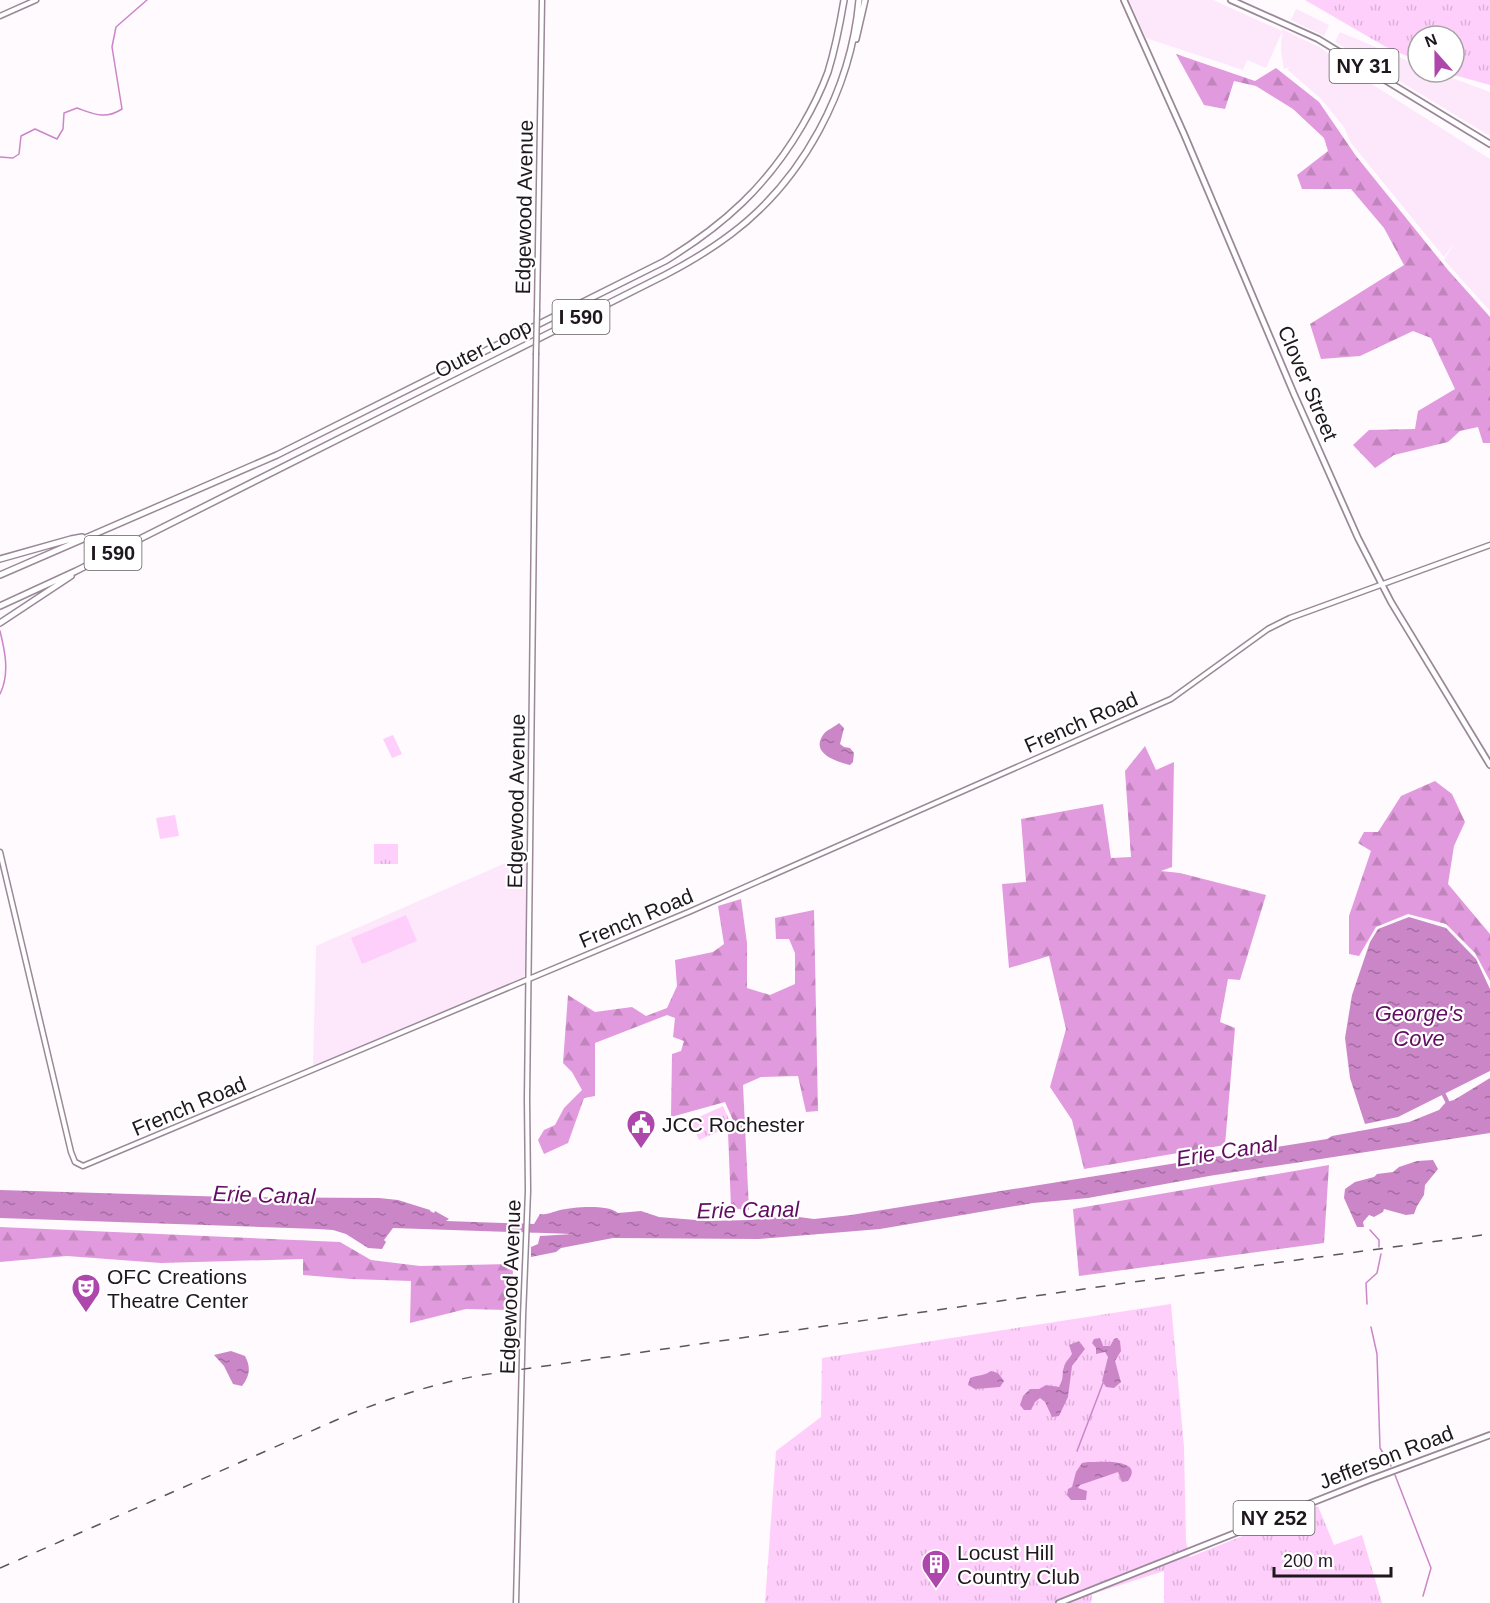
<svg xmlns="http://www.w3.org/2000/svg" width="1490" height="1603" font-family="Arial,sans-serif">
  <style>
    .built { fill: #fde8fb }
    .grass { fill: url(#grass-tufts) }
    .forest { fill: url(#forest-firs) }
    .garden { fill: #ffcffb }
    .water { fill: url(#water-ripples) }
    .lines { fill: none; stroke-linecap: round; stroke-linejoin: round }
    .stream { stroke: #cb86c8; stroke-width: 1.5 }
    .canal { stroke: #cb86c8; stroke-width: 4 }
    .tertiary-casing { stroke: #9a8899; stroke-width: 7 }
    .secondary-casing { stroke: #9a8899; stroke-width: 8 }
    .primary-casing { stroke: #9a8899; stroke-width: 8 }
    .motorway-casing { stroke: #9a8899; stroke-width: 8 }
    .tertiary { stroke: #fff; stroke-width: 4 }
    .secondary { stroke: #fff; stroke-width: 4.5 }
    .primary { stroke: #fff; stroke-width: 4.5 }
    .motorway { stroke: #fff; stroke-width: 5 }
    .rail { stroke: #5c565c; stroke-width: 1.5; stroke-dasharray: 10 10; stroke-linecap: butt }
    .tertiary-bridge-casing { stroke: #9a8899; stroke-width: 7; stroke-linecap: butt }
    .tertiary-bridge { stroke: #fff; stroke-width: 4 }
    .labels { text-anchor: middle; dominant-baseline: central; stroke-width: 4.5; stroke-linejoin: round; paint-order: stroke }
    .shield { fill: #fff; stroke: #625d62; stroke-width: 1.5 }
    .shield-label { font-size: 20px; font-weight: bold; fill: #1e171e }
    .street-label { font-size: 21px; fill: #1e171e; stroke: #fff }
    .poi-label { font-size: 21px; fill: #1e171e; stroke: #fff; text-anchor: start }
    .water-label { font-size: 22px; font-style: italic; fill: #630d62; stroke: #fff }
  </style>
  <defs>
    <pattern id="grass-tufts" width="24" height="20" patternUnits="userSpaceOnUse" patternTransform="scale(1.5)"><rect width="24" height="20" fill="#ffcffb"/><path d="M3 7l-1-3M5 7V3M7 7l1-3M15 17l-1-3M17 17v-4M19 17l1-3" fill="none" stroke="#dab1d7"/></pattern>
    <pattern id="forest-firs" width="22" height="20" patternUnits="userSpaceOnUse" patternTransform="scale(1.5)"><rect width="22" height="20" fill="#e19add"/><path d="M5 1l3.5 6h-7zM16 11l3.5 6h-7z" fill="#c184bd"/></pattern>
    <pattern id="water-ripples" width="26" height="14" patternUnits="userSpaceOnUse" patternTransform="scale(1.5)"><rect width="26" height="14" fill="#cb86c8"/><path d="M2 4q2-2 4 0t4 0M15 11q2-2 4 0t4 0" fill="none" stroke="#a46da2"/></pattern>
  </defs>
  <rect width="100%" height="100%" fill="#fefafe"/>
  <path class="built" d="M1129 0H1213L1282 31V29L1321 48 1359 76 1490 159V311L1444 260 1455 242 1444 257 1351 143 1344 127 1321 99 1288 70 1289 67 1284 69 1281 51 1282 32 1266 68 1247 60 1243 70 1146 38Z
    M1296 9 1329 25 1324 36 1291 20Z
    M1340 32 1418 65V72H1436L1490 92V136L1335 42Z
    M528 853 526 972 523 979 313 1067 316 946Z"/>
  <path class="grass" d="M1305 0H1490V85L1443 72H1454V36H1418V61L1386 47Z
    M374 844H398V864H374Z
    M723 1106 732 1126 699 1140 690 1121Z
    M1171 1304 1184 1447 1186 1542 1190 1557 1318 1506 1334 1545 1362 1535 1382 1603H1164V1571L1092 1594 1091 1603H765L776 1451 821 1417 822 1358Z"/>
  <path class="forest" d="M1176 54 1255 81 1276 68 1319 102 1356 156 1448 270 1490 317V443H1483L1478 427 1460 431 1448 442 1394 455 1375 468 1353 445 1369 430 1415 429 1418 411 1455 389 1431 338 1413 331 1360 356 1321 359 1310 324 1404 265 1384 228 1351 189H1302L1297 175 1328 151 1324 138 1293 109 1256 86 1234 81 1225 109 1204 105Z
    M1145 746 1156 770 1174 762 1172 867 1161 871 1180 873 1266 895 1240 980 1228 979 1220 1022 1235 1028 1225 1145 1084 1169 1072 1120 1050 1087 1066 1029 1049 956 1009 968 1002 884 1026 882 1021 819 1103 804 1111 858 1131 857 1125 771Z
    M1435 781 1452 794 1465 822 1454 846 1448 884 1490 934V981L1475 953 1446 924 1408 914 1376 927 1359 956 1349 954V916L1371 851 1358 843 1364 832H1378L1401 796Z
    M741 899 747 943V988L770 995 795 984V953L789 939H776L775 918 814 910 818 1111 806 1112 798 1076 761 1077 743 1085 749 1210 731 1208 728 1132 736 1127 725 1102 671 1117 672 1054 681 1051 684 1041 673 1037 675 1018 667 1015 595 1043V1096L584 1098 568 1143 544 1154 538 1140 544 1130 555 1125 564 1108 582 1090 572 1072 563 1063 568 995 595 1012 632 1007 646 1016 667 1008 677 986 675 960 713 952 724 944 718 906Z
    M1329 1165 1324 1243 1079 1276 1073 1209Z
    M0 1227 340 1242 371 1260 420 1266 514 1264 508 1310 466 1309 410 1323 411 1281 351 1279 303 1275V1259L161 1263 67 1256 0 1262Z"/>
  <path class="garden" d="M393 735 402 754 392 758 383 739Z
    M175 815 179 836 160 839 156 818Z
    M406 915 417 941 362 964 351 938Z"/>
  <path class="water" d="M839 723 844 728 840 744 844 747 850 748 854 753 853 762 850 765C838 762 810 754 823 735 826 730 835 727 839 723Z
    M1409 917 1446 928 1476 959 1490 989V1071L1398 1117 1365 1124 1350 1078 1345 1038 1352 995 1370 942 1378 929Z
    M1490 1078V1133L1209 1176 1088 1198 1033 1203 880 1229 759 1239 613 1238 561 1248 556 1252 531 1257V1247L538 1244 540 1236 573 1234 393 1228 384 1240 386 1242 382 1249 368 1248 346 1234 333 1230 318 1229 0 1218V1190L230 1197 379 1198 398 1200 430 1210V1211L434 1213 435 1211 449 1219 446 1221 534 1224 540 1214C548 1215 552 1212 560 1210 573 1207 608 1204 618 1213L641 1211 659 1217 708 1221 750 1220 791 1216 814 1219 851 1215 1327 1139 1332 1136 1409 1122 1439 1110 1446 1102 1454 1100Z
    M1433 1160 1438 1169 1425 1185 1424 1195 1417 1206 1414 1214 1406 1215 1384 1209 1383 1212 1374 1217 1369 1215 1363 1222 1364 1227H1357L1344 1198 1345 1189 1355 1182 1374 1177 1377 1174 1393 1172 1399 1167 1417 1161Z
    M1100 1338 1103 1346H1110L1114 1339 1117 1338 1120 1341 1121 1351 1115 1361 1121 1382 1114 1388 1106 1387 1102 1381 1108 1357 1105 1352 1096 1354V1348L1092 1343 1094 1339Z
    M1079 1341 1085 1349 1072 1366 1068 1397 1059 1416 1052 1417 1045 1402 1040 1398 1035 1402 1031 1410H1024L1020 1405 1023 1396 1030 1389H1039L1046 1385 1059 1387C1065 1376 1061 1376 1064 1367 1065 1362 1069 1359 1072 1354L1069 1345Z
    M231 1351 245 1356C251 1367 250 1376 242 1386L233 1384 224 1366 214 1355Z
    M991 1371 998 1373 1004 1381 1000 1387 975 1389 968 1385 970 1378C977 1375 985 1376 991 1371Z
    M1088 1462C1100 1462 1145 1458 1128 1481L1122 1482 1118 1472 1080 1485 1078 1488 1087 1491 1086 1500H1071L1067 1495 1068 1489 1072 1487 1076 1472 1082 1463Z"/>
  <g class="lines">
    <path class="stream" d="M0 157 13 158 19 154 21 136 35 129 57 139 63 129 64 113 77 108C94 114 105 120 122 109L112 47 116 27 147 0
      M0 631C5 651 10 674 0 694
      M1370 1230 1379 1240V1247
      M1367 1304 1366 1283 1377 1273 1381 1254
      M1371 1327 1377 1354 1380 1448 1391 1466
      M1077 1451 1103 1383
      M1395 1475 1431 1568 1423 1596"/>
    <path class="canal" d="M1443 1093 1447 1101"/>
    <g class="tertiary-casing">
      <path id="tertiary" d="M0 16 36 0
        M537 310 542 0
        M0 852 71 1152 75 1162 83 1166 691 911 1171 699 1268 629 1290 618 1490 545
        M516 1603 523 1317 528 1191 527 1099 536 355"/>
    </g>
    <g class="secondary-casing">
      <path id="secondary" d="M1124 0 1184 134 1294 394 1358 538 1391 602 1490 765"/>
    </g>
    <g class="primary-casing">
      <path id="primary" d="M1231 0 1318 39 1490 144
        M1059 1603 1369 1480 1490 1435"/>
    </g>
    <g class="motorway-casing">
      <path id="motorway" d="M856 39 865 0
        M0 559 71 539 82 537
        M0 575 277 455 665 261C724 225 767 186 802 126 812 109 821 91 828 72 835 49 840 24 844 0
        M0 606 76 571 665 275C688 263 710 250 731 234 803 180 851 90 859 0
        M0 623 71 576"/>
    </g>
    <use href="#tertiary" class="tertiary"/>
    <use href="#secondary" class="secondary"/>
    <use href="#primary" class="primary"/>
    <use href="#motorway" class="motorway"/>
    <path class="rail" d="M0 1568 350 1414C393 1397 436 1383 482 1375L1133 1282 1490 1234"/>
    <g class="tertiary-bridge-casing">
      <path id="tertiary-bridge" d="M536 355 537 310"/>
    </g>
    <use href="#tertiary-bridge" class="tertiary-bridge"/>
  </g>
  <defs>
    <g id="civic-pin" transform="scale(1.5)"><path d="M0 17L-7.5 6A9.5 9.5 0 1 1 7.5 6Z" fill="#ae47ab" stroke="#fff"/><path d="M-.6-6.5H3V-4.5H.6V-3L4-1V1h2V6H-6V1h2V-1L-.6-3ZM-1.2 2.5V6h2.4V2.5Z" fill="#fff"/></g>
    <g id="theatre-pin" transform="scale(1.5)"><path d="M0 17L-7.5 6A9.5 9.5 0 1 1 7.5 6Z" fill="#ae47ab" stroke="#fff"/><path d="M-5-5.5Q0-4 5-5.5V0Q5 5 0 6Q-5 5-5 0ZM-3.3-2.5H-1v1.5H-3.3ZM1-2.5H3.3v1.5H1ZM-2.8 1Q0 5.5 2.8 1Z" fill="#fff"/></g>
    <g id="building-pin" transform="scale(1.5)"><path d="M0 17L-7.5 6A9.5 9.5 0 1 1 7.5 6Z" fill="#ae47ab" stroke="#fff"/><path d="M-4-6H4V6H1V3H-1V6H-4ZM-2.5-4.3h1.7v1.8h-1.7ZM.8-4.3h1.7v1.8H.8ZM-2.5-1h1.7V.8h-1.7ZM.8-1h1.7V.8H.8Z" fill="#fff"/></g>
  </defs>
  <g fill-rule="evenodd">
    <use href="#civic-pin" x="641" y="1124"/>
    <use href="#theatre-pin" x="86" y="1288"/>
    <use href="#building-pin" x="936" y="1564"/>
  </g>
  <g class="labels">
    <g class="shield">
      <rect x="1329.5" y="49" width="69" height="34" rx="4.5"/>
      <rect x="552.5" y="300" width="57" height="34" rx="4.5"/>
      <rect x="84.5" y="536" width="57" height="34" rx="4.5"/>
      <rect x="1233.5" y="1501" width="81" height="34" rx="4.5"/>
    </g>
    <g class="shield-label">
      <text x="1364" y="66">NY 31</text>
      <text x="581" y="317">I 590</text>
      <text x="113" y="553">I 590</text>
      <text x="1274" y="1518">NY 252</text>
    </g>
    <g class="street-label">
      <text transform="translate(524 207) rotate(-89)">Edgewood Avenue</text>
      <text transform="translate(483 348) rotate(-27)">Outer Loop</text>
      <text transform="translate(1308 383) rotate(67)">Clover Street</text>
      <text transform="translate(1081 722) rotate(-24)">French Road</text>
      <text transform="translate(516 801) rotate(-89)">Edgewood Avenue</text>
      <text transform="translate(636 918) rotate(-23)">French Road</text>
      <text transform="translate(189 1106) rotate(-23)">French Road</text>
      <text transform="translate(510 1287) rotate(-88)">Edgewood Avenue</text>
      <text transform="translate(1386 1457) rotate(-21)">Jefferson Road</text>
    </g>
    <g class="poi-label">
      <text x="662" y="1124">JCC Rochester</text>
      <text x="107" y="1276">OFC Creations<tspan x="107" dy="24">Theatre Center</tspan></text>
      <text x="957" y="1552">Locust Hill<tspan x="957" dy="24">Country Club</tspan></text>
    </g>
    <g class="water-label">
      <text x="1419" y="1013">George's<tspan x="1419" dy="25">Cove</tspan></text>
      <text transform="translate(1227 1151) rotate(-9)">Erie Canal</text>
      <text transform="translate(264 1195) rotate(2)">Erie Canal</text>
      <text transform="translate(748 1210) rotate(-1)">Erie Canal</text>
    </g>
  </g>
  <g transform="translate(1436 54) rotate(339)"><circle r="28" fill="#ffffff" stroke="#a5a2a5" stroke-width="1.5"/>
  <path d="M0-4.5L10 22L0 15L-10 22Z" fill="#ae47ab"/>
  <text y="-9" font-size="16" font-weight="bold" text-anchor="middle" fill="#1e171e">N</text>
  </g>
  <path d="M1274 1567v9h117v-9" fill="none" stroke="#1e171e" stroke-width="3"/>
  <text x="1283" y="1567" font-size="18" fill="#1e171e" stroke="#ffffff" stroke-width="4.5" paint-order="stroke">200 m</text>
</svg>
